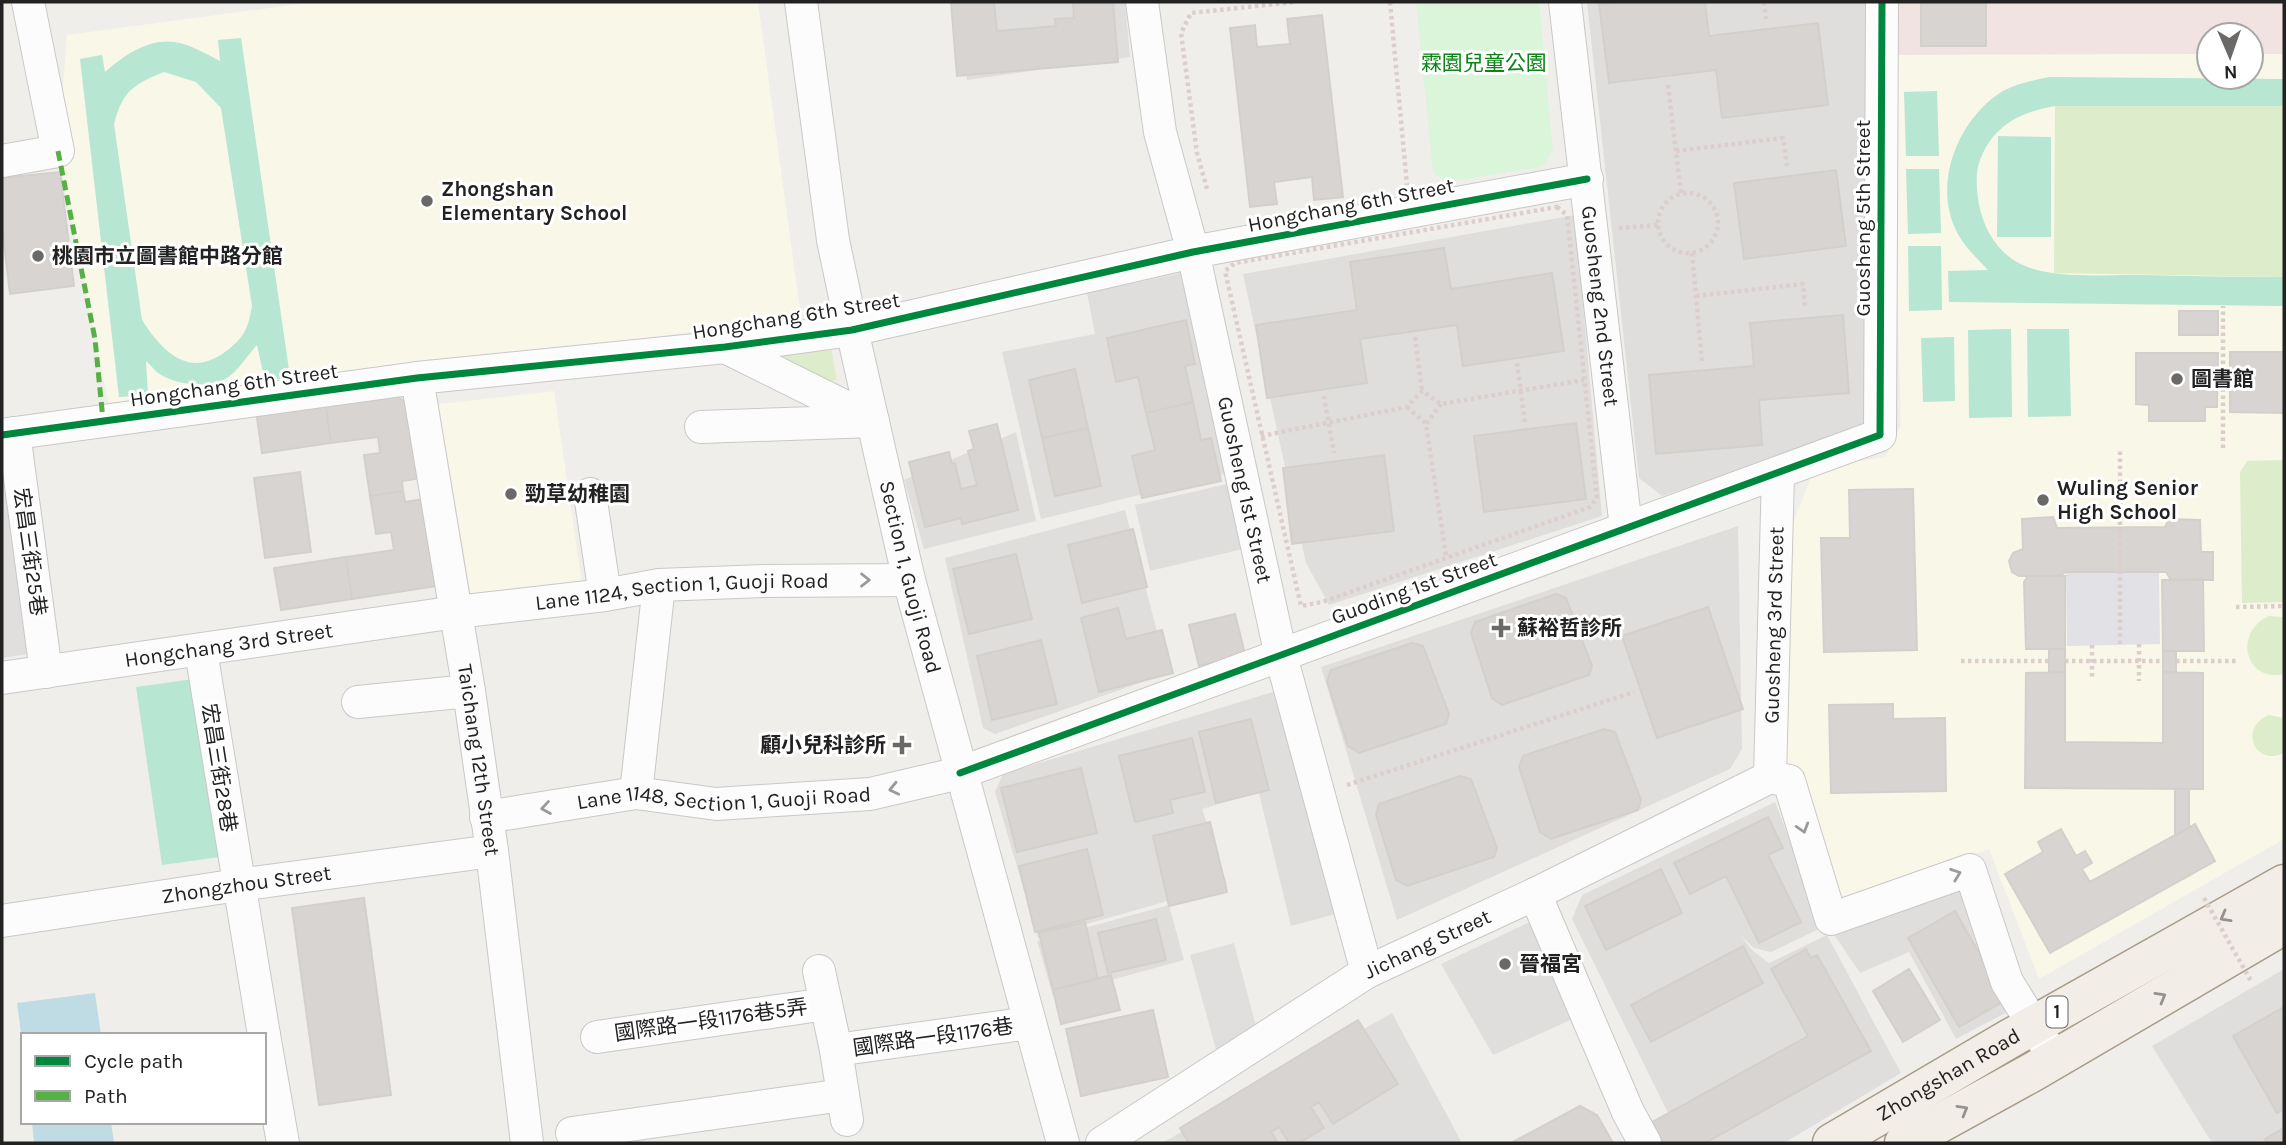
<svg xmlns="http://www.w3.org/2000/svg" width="2286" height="1145" font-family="Karla,'Noto Sans TC',sans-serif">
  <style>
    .residential { fill: #dfdedc }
    .commercial { fill: #f1e3e1 }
    .education { fill: #f8f7e8 }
    .grass { fill: #ddeccb }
    .park { fill: #daf5da }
    .pitch { fill: #b7e6d2; fill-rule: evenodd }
    .parking { fill: #e0dfde }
    .plaza { fill: #e2e1e5 }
    .water { fill: #bfdbe3 }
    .building { fill: #d7d4d2; stroke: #d3d0cc; stroke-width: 2 }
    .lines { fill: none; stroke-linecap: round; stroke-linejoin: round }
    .minor-casing { stroke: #c9c8c7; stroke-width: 34 }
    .major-casing { stroke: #a79c86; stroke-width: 41 }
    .path { stroke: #dccecd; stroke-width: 4.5; stroke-dasharray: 3.5 3.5; stroke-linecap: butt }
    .minor { stroke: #fdfcfc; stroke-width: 32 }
    .major { stroke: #f3ede7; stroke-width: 38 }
    .path-bridge { stroke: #dccecd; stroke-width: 4.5; stroke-dasharray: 3.5 3.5; stroke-linecap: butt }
    .quiet { stroke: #55b145; stroke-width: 5; stroke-dasharray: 10 5; stroke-linecap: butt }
    .cycleway-casing { stroke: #fff; stroke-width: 11 }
    .cycleway { stroke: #00873e; stroke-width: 7 }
    .oneway { stroke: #9a9a9a }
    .oneway2 { stroke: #95928e }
    .poi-dot { fill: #6a6968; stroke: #fff; stroke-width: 2.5 }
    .labels { text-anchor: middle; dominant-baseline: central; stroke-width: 6; stroke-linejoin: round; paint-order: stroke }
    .shield { fill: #fff; stroke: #646464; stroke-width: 2 }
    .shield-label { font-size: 19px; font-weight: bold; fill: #222 }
    .park-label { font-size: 21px; fill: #0c8416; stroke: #fff }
    .poi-label { font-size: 21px; font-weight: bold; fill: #222; stroke: #fff; text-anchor: start }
    .street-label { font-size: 21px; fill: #222; stroke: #fff }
  </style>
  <rect width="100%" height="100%" fill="#f0eeeb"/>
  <path class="residential" d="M955 2H1125L1130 57 967 80Z
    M1587 2H1873L1866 428 1662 496 1639 478Z
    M1575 215 1602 516 1329 605 1306 563 1243 274Z
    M1185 272 1229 473 1041 519 1002 352 1095 334 1087 293Z
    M1016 432 1036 521 924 549 904 480Z
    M1232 483 1247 548 1150 571 1135 505Z
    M1125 510 1168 673 995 734 983 728 945 558Z
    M1738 526 1742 749 1730 769 1397 920 1321 667Z
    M1276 691 1339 913 1291 926 1250 756 1257 793 1202 809 1227 884 1038 938 995 792 1003 774Z
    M1775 802 1823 927 1771 952 1754 948 1741 936 1752 950 1769 963 1827 935 1901 1073 1784 1143H1683L1572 919 1582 895Z
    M1963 884 2013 1009 1956 1039 1909 952 1860 973 1835 936Z
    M1169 905 1184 960 1053 996 1037 941Z
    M1534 920 1575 1018 1493 1055 1441 964Z
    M2284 969V1143H2212L2152 1046Z
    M1392 1013 1462 1143H1162Z"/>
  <path class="commercial" d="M1889 2H2284V54H2251V35H2209V54L1890 55Z"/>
  <path class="education" d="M314 2H758L801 317 110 411 58 151 67 35Z
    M2209 54V77H2251V54H2284V839L2039 979 1989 849 1838 903 1779 769 1790 531 1814 469 1885 457 1901 425 1890 55Z
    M554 391 582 584 472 601 438 404Z"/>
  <path class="grass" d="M2055 106H2284V277L2054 273Z
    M830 343 837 380 811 384 751 350Z
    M2284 460V602L2242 603 2240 472 2247 461Z
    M2269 616 2284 617V674C2246 683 2232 633 2269 616Z
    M2269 715 2284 718V753C2255 767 2238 728 2269 715Z"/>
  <path class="park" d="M1416 2H1539L1553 150 1542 167 1446 182 1433 172Z"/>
  <path class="pitch" d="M241 38 290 377 265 382 257 345C247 356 239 370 227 378 209 389 175 385 158 373 154 370 150 364 146 361L148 395 119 397 80 59 102 55 105 72C123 56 149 38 174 42 190 44 206 54 220 61L218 40ZM164 72 196 82 221 108 252 306C248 329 244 338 225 352 188 379 162 351 142 320L114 124C123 91 132 85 164 72Z
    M2050 77 2284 79V106H2055C2018 113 1992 126 1979 163 1975 175 1977 192 1979 205 1984 228 1995 248 2015 261 2048 281 2104 274 2141 275 2189 276 2236 277 2284 277V306L1949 302 1948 271 1988 270C1976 257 1963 246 1955 228 1933 180 1960 117 2003 91 2018 83 2034 80 2050 77Z
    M1937 91 1939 156H1906L1904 92Z
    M1998 136 2051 137V237H1997Z
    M1906 169H1939L1941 233 1908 234Z
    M1908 246H1941L1942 310 1909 311Z
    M2011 329 2012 417 1969 418 1968 330Z
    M2027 329H2069L2071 416 2028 417Z
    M1954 337 1955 401 1923 402 1921 338Z
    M201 678 227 856 162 865 136 687Z"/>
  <path class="parking" d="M2 445 34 653 2 658Z
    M1234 943 1257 1030 1218 1057 1190 955Z"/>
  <path class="plaza" d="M2159 572 2160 644 2067 646 2066 573Z"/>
  <path class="water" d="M95 993 101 1035H23V1048L17 1003Z
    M32 1122H111L114 1143H34Z"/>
  <path class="building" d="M951 2H994L997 31 1056 26 1055 19 1074 18 1073 2H1113L1118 62 957 76Z
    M1617 2H1705L1709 36 1818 23 1828 105 1722 118 1716 70 1609 83 1599 4Z
    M1921 2H1986V46H1921Z
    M1322 15 1343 197 1314 200 1312 177 1274 182 1277 204 1250 207 1230 28 1255 25 1257 47 1290 44 1287 19Z
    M1836 170 1846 246 1744 259 1734 183Z
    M60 172 74 286 10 294 2 227V178Z
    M1444 248 1451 289 1552 273 1564 351 1463 366 1457 325 1360 339 1367 383 1267 398 1256 325 1357 310 1350 262Z
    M2179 311H2218V335H2179Z
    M1843 315 1849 393 1759 400 1762 445 1656 454 1649 375 1754 366 1750 323Z
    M1186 320 1195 364 1185 366 1193 402 1146 413 1138 377 1116 382 1107 338Z
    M2230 352H2284V413L2230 412Z
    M2136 353H2218L2217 407H2205V421H2149V405L2136 404Z
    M1075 369 1088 428 1042 438 1029 380Z
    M391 392 412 407 422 478 402 481 403 491 370 496 364 455 380 453 378 437 331 443 325 401Z
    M325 401 331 443 262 453 256 411Z
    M1193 402 1201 440 1211 438 1221 481 1142 498 1132 456 1155 450 1146 413Z
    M1576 423 1586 499 1484 512 1474 436Z
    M997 424 1018 510 962 524 961 518 925 527 909 462 949 452 952 464 955 463 961 489 977 485 968 451 974 449 969 431Z
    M1088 428 1101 486 1055 496 1042 438Z
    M1384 455 1394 531 1292 544 1283 468Z
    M300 472 311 552 265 558 254 478Z
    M1913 489 1917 650 1824 652 1821 538H1850L1849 490Z
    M403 491 405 502 424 499 437 586 352 599 346 557 394 550 391 532 376 534 370 496Z
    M2053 517 2057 528 2165 527 2169 519 2200 520 2201 552H2213V580H2171L2166 572H2066L2059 576H2019L2012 572 2009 561 2013 553 2023 549 2022 519Z
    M1133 529 1147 587 1082 603 1068 545Z
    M1016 554 1032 619 969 634 953 569Z
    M346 557 352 599 281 610 274 568Z
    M2028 576H2065V649H2026L2024 582Z
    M2203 579 2204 651H2163L2162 580Z
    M1556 594 1566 598 1592 666 1589 675 1502 705 1492 698 1471 633 1475 622Z
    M1708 607 1743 709 1657 738 1622 636Z
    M1118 608 1126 639 1162 630 1173 673 1099 692 1081 618Z
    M1235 614 1245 654 1199 666 1189 625Z
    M1041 640 1057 704 992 720 977 656Z
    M1412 643 1423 646 1449 714 1446 724 1359 753 1348 746 1327 681 1331 670Z
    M2049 649H2065V672H2049Z
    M2163 651H2176V672H2163Z
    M2065 672V742L2163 743V672L2203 673V789L2025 788 2026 673Z
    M1893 704V719L1945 718 1946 791 1831 793 1829 705Z
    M1251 719 1269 790 1216 803 1199 732Z
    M1604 729 1615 732 1641 800 1638 810 1551 839 1540 832 1519 767 1523 756Z
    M1192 738 1205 792 1170 800 1173 813 1135 822 1119 756Z
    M1081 768 1097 833 1017 852 1001 788Z
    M1460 776 1471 779 1497 848 1494 857 1407 886 1396 880 1376 815 1379 804Z
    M2175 789H2189V828L2175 836Z
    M1768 817 1783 848 1768 855 1801 922 1759 943 1726 876 1690 894 1674 863Z
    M1210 822 1227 892 1169 906 1153 836Z
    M2195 824 2215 861 2050 953 2005 874 2043 852 2038 842 2061 829 2076 856 2085 851 2092 863 2082 869 2090 882Z
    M1087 849 1103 915 1035 932 1019 866Z
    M1661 869 1682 913 1606 950 1585 906Z
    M364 898 391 1095 319 1105 292 908Z
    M1955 911 2006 1000 1959 1027 1908 938Z
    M1156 919 1166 960 1108 973 1098 933Z
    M1085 922 1098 979 1053 990 1039 933Z
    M1743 946 1763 983 1651 1042 1631 1005Z
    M1806 949 1811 958 1817 955 1871 1051 1705 1143H1660L1649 1124 1808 1036 1771 969Z
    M1909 969 1940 1020 1903 1042 1873 991Z
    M1111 975 1120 1010 1061 1024 1053 990Z
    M2284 1007V1109L2277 1113 2233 1036Z
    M1153 1010 1168 1077 1081 1096 1066 1029Z
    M1358 1020 1398 1084 1333 1124 1319 1102 1311 1107 1324 1128 1299 1143H1289L1279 1127 1271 1132 1278 1143H1189L1180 1128Z
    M1580 1106 1597 1115 1613 1143H1511Z
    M2284 1128V1143H2267L2265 1139Z"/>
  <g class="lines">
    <g class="minor-casing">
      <g id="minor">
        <path id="s1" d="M801 2 833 240 852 330 909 580 1063 1143"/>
        <path id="s2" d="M1142 2 1160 132 1193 252 1281 656 1367 972"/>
        <path id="s3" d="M1565 2 1626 528"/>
        <path d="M2 161 58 151 28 2"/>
        <path d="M725 347 868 418"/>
        <path id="s4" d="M417 378 469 691 492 851 527 1143"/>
        <path d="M701 427 873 421"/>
        <path d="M14 433 46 672"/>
        <path d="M2 435 417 378 725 347 852 330 1193 252 1587 179"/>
        <path d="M590 494 605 595"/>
        <path d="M201 651 264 1035"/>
        <path id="s5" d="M2 678 456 612 605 595 659 585 764 581 909 580"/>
        <path d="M358 702 469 691"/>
        <path d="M1770 777 1789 781 1831 919 1970 870 2007 982 2046 1045"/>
        <path id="s6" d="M1770 777 1778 473"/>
        <path d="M636 793 659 585"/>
        <path id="s7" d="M486 817 636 793 716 804 870 794 960 773 1880 435 1882 2"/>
        <path d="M1535 894 1628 1112 1645 1143"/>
        <path id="s8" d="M2 921 238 885 492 851"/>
        <path d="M819 971 836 1050 847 1120"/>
        <path d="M264 1035 283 1143"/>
        <path d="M597 1037 826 1004"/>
        <path d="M836 1050 1030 1023"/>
        <path d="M572 1133 843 1095"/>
        <path id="s9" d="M1102 1143 1367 972 1535 894 1770 777"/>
      </g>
    </g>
    <g class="major-casing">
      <g id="major">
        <path id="s10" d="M1832 1143 2009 1039 2284 884"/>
        <path d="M1904 1143 2031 1073 2284 925"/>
      </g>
    </g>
    <path class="path" d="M1390 2 1407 185
      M1764 2 1766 19
      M1668 85 1681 194
      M1676 151 1783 138 1787 166
      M1207 189 1197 153 1181 33 1191 13 1295 2
      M1658 223a30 30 0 1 1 60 0a30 30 0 1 1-60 0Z
      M1557 207 1567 215 1597 498 1590 507 1322 602 1301 606 1225 271 1235 263Z
      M1619 228 1658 225
      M1692 253 1702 362
      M1696 296 1803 284 1805 307
      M1415 337 1422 391
      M1517 363 1525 423
      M1324 396 1334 453
      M1441 404 1426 424 1446 556
      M1407 407 1426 424
      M1261 436 1407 407 1422 391 1441 404 1584 380
      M2223 448V306
      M2236 607 2284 606
      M2120 644V449
      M2139 644V681
      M2092 645V680
      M1961 661H2049
      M2065 661H2163
      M2176 661H2236
      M1347 785 1634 692"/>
    <use href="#minor" class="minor"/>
    <use href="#major" class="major"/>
    <path class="path-bridge" d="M2204 898 2251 981"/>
    <path class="quiet" d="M58 151 95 339 103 420"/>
    <g class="cycleway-casing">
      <path id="cycleway" d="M2 435 417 378 725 347 852 330 1193 252 1587 179
        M960 773 1880 435 1882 2"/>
    </g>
    <use href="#cycleway" class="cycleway"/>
  </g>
  <defs><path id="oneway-chevron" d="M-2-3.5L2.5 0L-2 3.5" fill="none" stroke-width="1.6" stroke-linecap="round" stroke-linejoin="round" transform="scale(1.75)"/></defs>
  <g class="oneway">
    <use href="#oneway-chevron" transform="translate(865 580)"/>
    <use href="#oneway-chevron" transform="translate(894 789) rotate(167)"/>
    <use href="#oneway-chevron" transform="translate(546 808) rotate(171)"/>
    <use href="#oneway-chevron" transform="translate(1803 828) rotate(73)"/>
    <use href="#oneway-chevron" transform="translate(1956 874) rotate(-20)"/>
  </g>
  <g class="oneway2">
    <use href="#oneway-chevron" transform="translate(2225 917) rotate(151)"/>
    <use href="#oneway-chevron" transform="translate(2161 997) rotate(-30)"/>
    <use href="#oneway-chevron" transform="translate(1963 1110) rotate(-30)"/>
  </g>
  <g class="poi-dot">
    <circle cx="427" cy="201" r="7"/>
    <circle cx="38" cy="256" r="7"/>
    <circle cx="2177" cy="379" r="7"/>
    <circle cx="511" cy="494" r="7"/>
    <circle cx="2043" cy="500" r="7"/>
    <path d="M1497.5 617.5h7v7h7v7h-7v7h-7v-7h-7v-7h7z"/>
    <path d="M898.5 734.5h7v7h7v7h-7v7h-7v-7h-7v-7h7z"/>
    <circle cx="1505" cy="964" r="7"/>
  </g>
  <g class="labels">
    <rect class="shield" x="2046.5" y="996.5" width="21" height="31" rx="5"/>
    <g class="shield-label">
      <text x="2057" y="1012">1</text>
    </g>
    <g class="park-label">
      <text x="1484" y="63">霖園兒童公園</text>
    </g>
    <g class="poi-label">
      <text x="441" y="189">Zhongshan<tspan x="441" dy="24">Elementary School</tspan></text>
      <text x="52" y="256">桃園市立圖書館中路分館</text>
      <text x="2191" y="379">圖書館</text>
      <text x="2057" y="488">Wuling Senior<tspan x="2057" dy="24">High School</tspan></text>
      <text x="525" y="494">勁草幼稚園</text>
      <text x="1517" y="628">蘇裕哲診所</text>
      <text x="886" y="745" text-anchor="end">顧小兒科診所</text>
      <text x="1519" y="964">晉福宮</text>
    </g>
    <g class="street-label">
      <text transform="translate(1351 205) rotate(-11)">Hongchang 6th Street</text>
      <text transform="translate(1863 218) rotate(-90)">Guosheng 5th Street</text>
      <text stroke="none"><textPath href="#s3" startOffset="306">Guosheng 2nd Street</textPath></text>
      <text transform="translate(796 316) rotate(-9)">Hongchang 6th Street</text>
      <text transform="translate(234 385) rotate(-8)">Hongchang 6th Street</text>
      <text stroke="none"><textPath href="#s2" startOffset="499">Guosheng 1st Street</textPath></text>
      <text transform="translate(30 552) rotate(82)">宏昌三街25巷</text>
      <text stroke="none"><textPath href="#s1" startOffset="586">Section 1, Guoji Road</textPath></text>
      <text transform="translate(1414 588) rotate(-20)">Guoding 1st Street</text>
      <text stroke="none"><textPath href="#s5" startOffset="686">Lane 1124, Section 1, Guoji Road</textPath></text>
      <text stroke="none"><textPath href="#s6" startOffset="152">Guosheng 3rd Street</textPath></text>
      <text stroke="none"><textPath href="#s5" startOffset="229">Hongchang 3rd Street</textPath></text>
      <text stroke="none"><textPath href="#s4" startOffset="387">Taichang 12th Street</textPath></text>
      <text transform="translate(219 768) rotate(81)">宏昌三街28巷</text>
      <text stroke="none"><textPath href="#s7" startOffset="240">Lane 1148, Section 1, Guoji Road</textPath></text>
      <text stroke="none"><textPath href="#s8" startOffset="247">Zhongzhou Street</textPath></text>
      <text stroke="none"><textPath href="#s9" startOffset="382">Jichang Street</textPath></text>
      <text transform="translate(711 1020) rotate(-8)">國際路一段1176巷5弄</text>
      <text transform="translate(933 1037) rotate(-8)">國際路一段1176巷</text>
      <text stroke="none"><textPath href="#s10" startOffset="135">Zhongshan Road</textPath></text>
    </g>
  </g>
  <rect width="2286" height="1145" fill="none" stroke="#222222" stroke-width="7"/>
  <rect x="21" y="1033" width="245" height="91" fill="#ffffff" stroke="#a7a7a7" stroke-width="2"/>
  <rect x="35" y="1056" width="35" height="10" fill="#00873e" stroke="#a7a7a7" stroke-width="2"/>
  <text x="84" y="1068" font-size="21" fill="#222222">Cycle path</text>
  <rect x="35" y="1091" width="35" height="10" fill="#55b145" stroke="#a7a7a7" stroke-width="2"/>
  <text x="84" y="1103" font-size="21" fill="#222222">Path</text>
  <g transform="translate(2230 56) rotate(178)"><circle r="33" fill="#ffffff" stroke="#a7a7a7" stroke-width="2"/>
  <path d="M0-5L12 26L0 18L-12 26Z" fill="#6a6968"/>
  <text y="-10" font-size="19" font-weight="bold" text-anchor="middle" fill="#222222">N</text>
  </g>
</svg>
